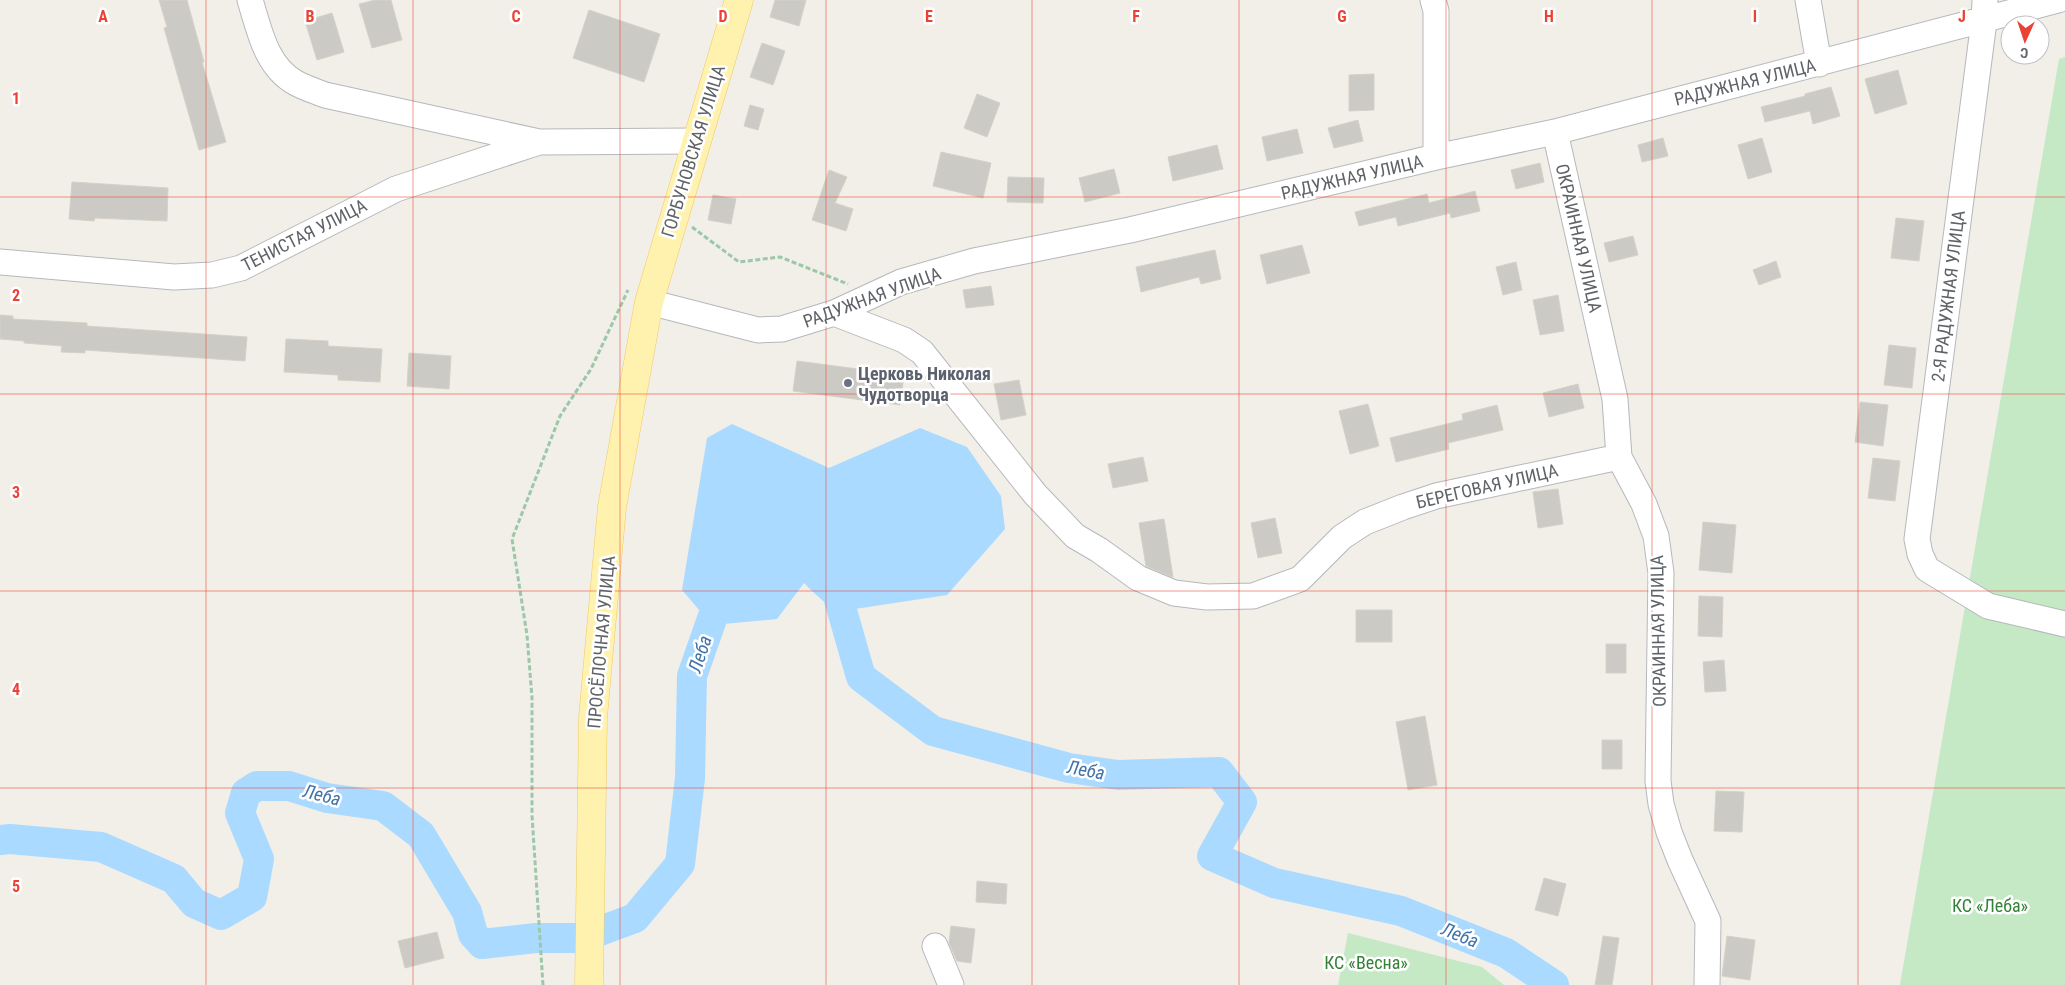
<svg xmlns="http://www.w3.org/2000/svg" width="2065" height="985" font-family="'Roboto Condensed',sans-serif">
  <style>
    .green { fill: #c5e8c5 }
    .water { fill: #aadaff }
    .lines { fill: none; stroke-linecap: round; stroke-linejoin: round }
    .river { stroke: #aadaff; stroke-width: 30 }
    .building { fill: #cccac5; stroke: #d6d1c6 }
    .minor-casing { stroke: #b5b8bc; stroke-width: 27 }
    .major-casing { stroke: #f2c960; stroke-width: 29 }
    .path { stroke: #9cc7a9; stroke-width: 3; stroke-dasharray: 5 2.5; stroke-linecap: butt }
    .minor { stroke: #fff; stroke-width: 25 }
    .major { stroke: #fff2af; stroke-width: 28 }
    .grid { fill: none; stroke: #ea4335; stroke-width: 1; stroke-opacity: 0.55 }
    .worship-dot { fill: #6b7280; stroke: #fff; stroke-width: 2 }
    .labels { text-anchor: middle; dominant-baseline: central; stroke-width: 5; stroke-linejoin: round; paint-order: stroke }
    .street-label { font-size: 18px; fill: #5f6368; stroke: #fff }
    .worship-label { font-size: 18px; font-weight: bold; fill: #5b616d; stroke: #fff; text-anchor: start }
    .park-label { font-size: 18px; fill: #348238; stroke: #fff }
    .water-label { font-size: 19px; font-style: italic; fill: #4174aa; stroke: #fff }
    .grid-label { font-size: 16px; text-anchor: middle; font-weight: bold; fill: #ea4335; stroke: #fff; stroke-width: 5; stroke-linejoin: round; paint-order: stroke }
  </style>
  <rect width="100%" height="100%" fill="#f1efe8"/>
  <path class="green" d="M2065 57V985H1900L2059 59Z
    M1348 933 1482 967 1504 985H1338Z"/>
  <path class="water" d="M732 424 829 468 920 428 967 447 1001 496 1005 529 947 595 835 612 804 583 777 619 712 625 682 590 707 438Z"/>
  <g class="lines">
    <path class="river" d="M820 578 837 593 861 677 933 731 1069 768 1118 775 1219 772 1242 802 1212 856 1274 883 1401 911 1506 953 1554 985
      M0 840 10 839 101 847 174 879 194 903 221 915 252 897 259 859 240 813 246 793 257 786H289L327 798 383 806 421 835 467 912 473 934 482 944 536 938H581L635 918 680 864 690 778 692 676 714 613 733 590"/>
  </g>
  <path class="building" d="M159 0H187L204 62H202L226 142 199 150 164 28 167 27Z
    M375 0H391L402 40 372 48 359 4Z
    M775 0H806L799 26 770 17Z
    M589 10 660 34 644 82 573 58Z
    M332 13 344 52 317 60 305 21Z
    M762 43 785 51 773 85 750 77Z
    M1898 70 1907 104 1875 114 1865 79Z
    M1374 74V110L1349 111V75Z
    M1831 87 1840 116 1813 124 1810 111 1765 122 1761 107 1805 96V94Z
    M977 94 1000 103 987 137 964 128Z
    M750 105 764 109 758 130 744 126Z
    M1358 120 1363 141 1334 148 1328 128Z
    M1297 129 1303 153 1267 161 1262 137Z
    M1663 138 1668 156 1642 162 1638 145Z
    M1762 138 1772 172 1748 179 1738 145Z
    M1217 145 1223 169 1173 181 1168 157Z
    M941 152 991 163 983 198 933 186Z
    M1540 163 1544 182 1516 189 1511 170Z
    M1114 169 1120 193 1085 202 1079 178Z
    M829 170 847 177 835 203 853 209 846 231 812 220Z
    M1008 177 1044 178 1043 203 1007 202Z
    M72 182 168 188 167 221 95 218 94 221 69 219Z
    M1475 191 1480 211 1451 218 1450 213 1398 226 1396 217 1359 226 1355 212 1427 194 1429 203Z
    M713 195 736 199 731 224 708 220Z
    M1896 218 1924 221 1919 261 1891 258Z
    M1633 236 1638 255 1609 262 1604 243Z
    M1302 245 1310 273 1267 284 1260 255Z
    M1215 250 1221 279 1201 284 1199 277 1141 292 1136 267Z
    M1776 261 1781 277 1759 285 1753 270Z
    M1516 262 1522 290 1503 295 1496 267Z
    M991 286 994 305 966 308 963 290Z
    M1558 295 1564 331 1540 335 1533 300Z
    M0 315 13 316V319L87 323V326L247 337 245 361 85 350V353L61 352 62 346 24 343V341L0 339Z
    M286 339 328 341V346L382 349 380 382 338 380V375L284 372Z
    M1889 345 1916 348 1912 388 1884 385Z
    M409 353 451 356 449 389 407 386Z
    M797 361 904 375 900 405 793 391Z
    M1019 380 1026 415 1001 420 994 384Z
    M1578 384 1584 408 1549 417 1543 393Z
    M1860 402 1888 405 1883 446 1855 442Z
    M1368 404 1379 446 1350 454 1339 411Z
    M1497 405 1503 430 1448 443 1449 449 1396 462 1390 438 1463 420 1462 414Z
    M1143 457 1148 481 1113 488 1108 464Z
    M1873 458 1900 461 1895 501 1868 498Z
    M1558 489 1563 524 1538 528 1533 492Z
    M1275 518 1282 553 1258 558 1251 523Z
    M1164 519 1173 577H1172L1146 566 1139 523Z
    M1703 522 1736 525 1732 573 1699 570Z
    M1699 596 1723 597 1722 637 1698 636Z
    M1356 610H1392V642H1356Z
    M1606 644H1626V673H1606Z
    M1724 660 1726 691 1705 692 1703 662Z
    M1425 716 1437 785 1408 790 1396 722Z
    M1602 740H1622V769H1602Z
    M1716 791 1744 792 1742 832 1714 831Z
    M1544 878 1566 884 1558 916 1535 910Z
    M977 881 1007 884 1006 904 976 902Z
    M951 926 975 929 971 963 957 961 949 943Z
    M437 932 444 958 405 968 398 941Z
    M1603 936 1619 938 1612 985H1595Z
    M1727 936 1755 940 1750 980 1722 976Z"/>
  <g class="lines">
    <g class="minor-casing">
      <path id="minor" d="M250 0C259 29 266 67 296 83 305 88 315 91 325 95L539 142 695 141
        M1433 0 1436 11V157
        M1808 0 1819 64
        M1985 0 1984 21 1917 539 1920 554 1927 569 1988 606 2065 624
        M1555 132 1615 399 1619 457 1644 504 1656 536 1661 573 1658 781 1661 804 1669 832 1680 860 1708 921 1707 985
        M0 262 174 277 212 275 241 268 396 189 539 142
        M649 302 758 330 782 329 834 313 901 282 974 261 1130 230 1436 157 1555 132 2058 0
        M834 313 904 340 922 352 1035 494 1075 536 1099 550 1138 578 1174 593 1207 597 1253 596 1300 579 1342 537 1365 522 1403 507 1436 496 1619 457
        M935 946 951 985"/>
    </g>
    <g class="major-casing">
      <path id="major" d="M589 985 593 717 612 507 649 302 739 0"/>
    </g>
    <path class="path" d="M692 227 739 262 780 257 848 284
      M543 985 532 815V698L527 635 512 539 560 416 591 369 628 290"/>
    <use href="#minor" class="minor"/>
    <use href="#major" class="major"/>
  </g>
  <path class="grid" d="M206 0V985M413 0V985M620 0V985M826 0V985M1032 0V985M1239 0V985M1446 0V985M1652 0V985M1858 0V985M0 197H2065M0 394H2065M0 591H2065M0 788H2065"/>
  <circle class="worship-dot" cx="848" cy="383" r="5"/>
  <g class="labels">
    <g class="street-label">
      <text transform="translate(1745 82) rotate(-14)">РАДУЖНАЯ УЛИЦА</text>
      <text transform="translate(693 151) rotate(-73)">ГОРБУНОВСКАЯ УЛИЦА</text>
      <text transform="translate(1352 177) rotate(-13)">РАДУЖНАЯ УЛИЦА</text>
      <text transform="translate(304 235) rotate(-27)">ТЕНИСТАЯ УЛИЦА</text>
      <text transform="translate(1579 238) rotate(77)">ОКРАИННАЯ УЛИЦА</text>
      <text transform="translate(1948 296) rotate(-83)">2-Я РАДУЖНАЯ УЛИЦА</text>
      <text transform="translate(872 297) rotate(-20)">РАДУЖНАЯ УЛИЦА</text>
      <text transform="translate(1487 486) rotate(-13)">БЕРЕГОВАЯ УЛИЦА</text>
      <text transform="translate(1658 631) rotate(-91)">ОКРАИННАЯ УЛИЦА</text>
      <text transform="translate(601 642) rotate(-85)">ПРОСЁЛОЧНАЯ УЛИЦА</text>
    </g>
    <g class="worship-label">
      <text x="858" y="373">Церковь Николая<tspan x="858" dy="21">Чудотворца</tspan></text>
    </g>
    <g class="park-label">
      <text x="1990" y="905">КС «Леба»</text>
      <text x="1366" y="962">КС «Весна»</text>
    </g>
    <g class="water-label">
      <text transform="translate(700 654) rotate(-72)">Леба</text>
      <text transform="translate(1086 770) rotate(10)">Леба</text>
      <text transform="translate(322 795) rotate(14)">Леба</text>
      <text transform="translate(1460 935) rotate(22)">Леба</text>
    </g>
  </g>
  <g class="grid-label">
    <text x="103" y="22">A</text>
    <text x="310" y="22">B</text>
    <text x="516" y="22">C</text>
    <text x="723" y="22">D</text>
    <text x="929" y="22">E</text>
    <text x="1136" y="22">F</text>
    <text x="1342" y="22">G</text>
    <text x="1549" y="22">H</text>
    <text x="1755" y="22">I</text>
    <text x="1962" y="22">J</text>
    <text x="16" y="104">1</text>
    <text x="16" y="301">2</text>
    <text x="16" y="498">3</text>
    <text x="16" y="695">4</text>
    <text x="16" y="892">5</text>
  </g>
  <g transform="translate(2025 40) rotate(183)"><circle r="24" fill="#ffffff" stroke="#bfc1c3"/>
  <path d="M0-4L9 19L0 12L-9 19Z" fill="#ea4335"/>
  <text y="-8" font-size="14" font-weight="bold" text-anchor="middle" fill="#5f6368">С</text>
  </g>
</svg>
